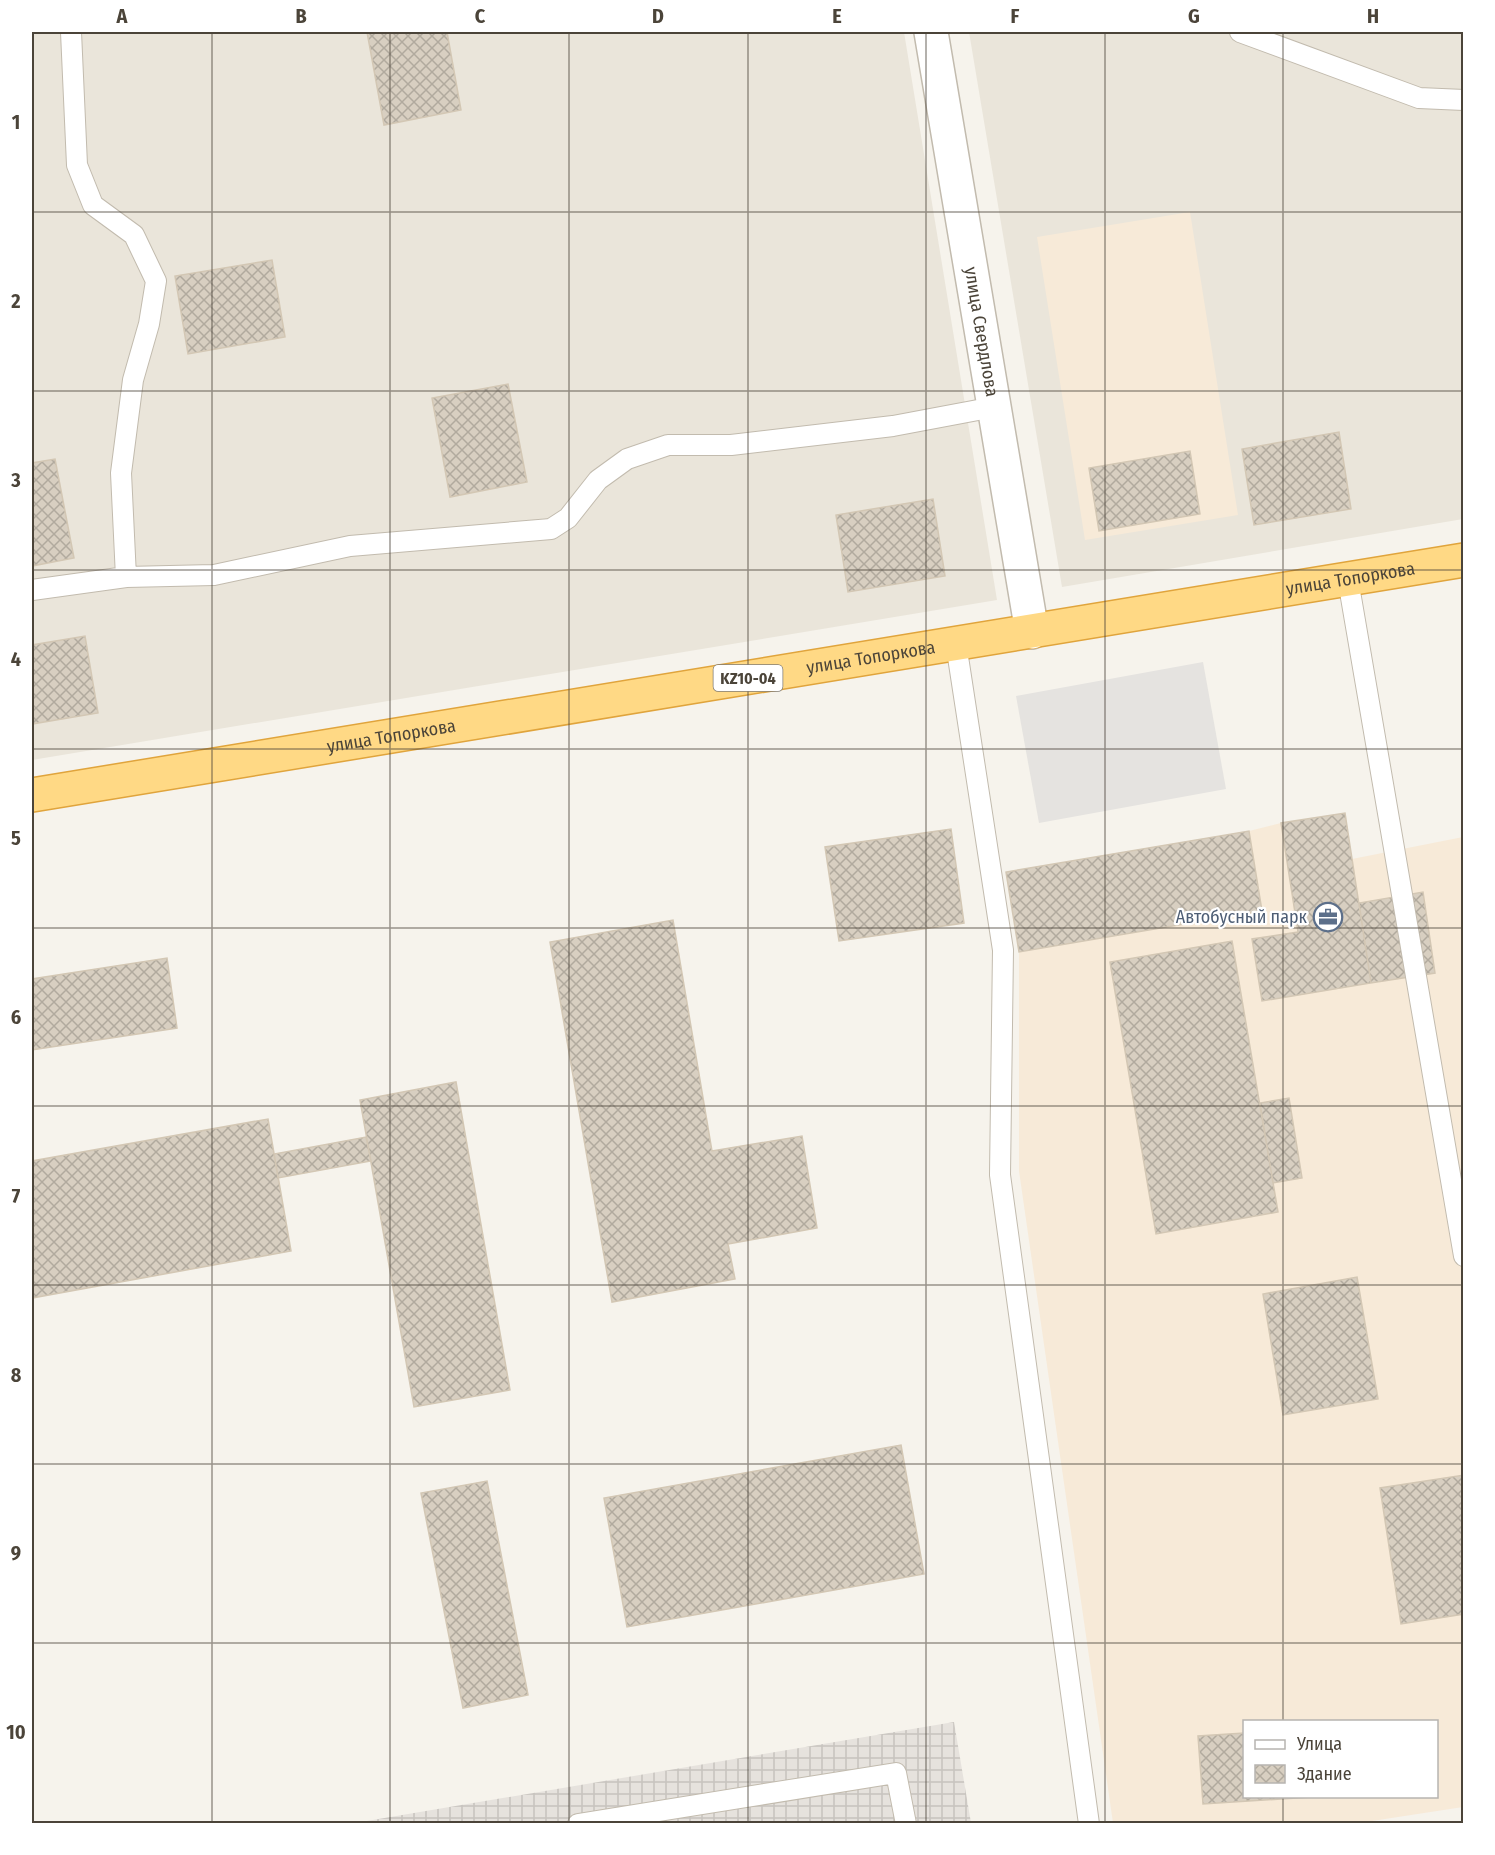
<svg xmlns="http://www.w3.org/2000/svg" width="1495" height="1855" font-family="'Fira Sans Condensed',sans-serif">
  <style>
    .residential { fill: #eae5da }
    .commercial { fill: #f7ead8; fill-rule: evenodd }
    .industrial { fill: url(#industrial-grid) }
    .parking { fill: #e5e3e0 }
    .building { fill: url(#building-cross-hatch); stroke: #d3c7b4; stroke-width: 1.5 }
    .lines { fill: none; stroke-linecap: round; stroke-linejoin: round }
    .service-casing { stroke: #c2bbae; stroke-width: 22 }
    .minor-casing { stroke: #c2bbae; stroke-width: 36 }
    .trunk-casing { stroke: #e0a43c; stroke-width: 36 }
    .service { stroke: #fff; stroke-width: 20 }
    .minor { stroke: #fff; stroke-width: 33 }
    .trunk { stroke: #ffd985; stroke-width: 33 }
    .grid { fill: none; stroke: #4b4439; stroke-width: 1.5; stroke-opacity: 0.55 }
    .labels { text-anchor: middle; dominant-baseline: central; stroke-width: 4.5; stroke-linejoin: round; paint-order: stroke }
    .shield { fill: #fff; stroke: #817c74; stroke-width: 1.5 }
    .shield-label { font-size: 16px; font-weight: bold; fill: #4b4439 }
    .street-label { font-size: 18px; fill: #4b4439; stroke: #fff }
    .service-label { font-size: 18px; fill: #4e5e75; stroke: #fff; text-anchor: end }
    .neatline { fill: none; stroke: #4b4439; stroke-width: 2 }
    .grid-label { font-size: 20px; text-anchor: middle; font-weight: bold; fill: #4b4439 }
  </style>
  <defs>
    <pattern id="industrial-grid" width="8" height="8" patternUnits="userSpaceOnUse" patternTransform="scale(1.5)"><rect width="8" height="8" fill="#e6e2dd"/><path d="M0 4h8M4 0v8" fill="none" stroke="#c7c3be"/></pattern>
    <pattern id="building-cross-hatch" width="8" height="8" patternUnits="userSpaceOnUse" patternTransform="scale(1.5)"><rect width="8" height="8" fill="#d8cfc1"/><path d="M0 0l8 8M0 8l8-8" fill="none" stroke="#b1aa9e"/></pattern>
  </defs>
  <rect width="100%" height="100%" fill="#f6f3ec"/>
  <path class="residential" d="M32 32H904L997 600 32 760Z
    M969 32H1463V519L1062 587Z"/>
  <path class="commercial" d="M1190 212 1238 515 1085 540 1037 237Z
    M1345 813 1352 859 1463 837V1807L1359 1823H1113L1019 1171V952L1262 911 1249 831 1281 823ZM1244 1722H1436V1796H1244Z"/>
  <path class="industrial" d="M954 1722 971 1823 349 1824Z"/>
  <path class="parking" d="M1203 662 1226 789 1039 823 1016 696Z"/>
  <path class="building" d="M367 32H447L461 110 384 125Z
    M272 260 285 337 188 354 175 276Z
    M508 384 527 482 450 497 432 398Z
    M1339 432 1351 509 1254 525 1242 449Z
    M1190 451 1200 514 1099 531 1089 468Z
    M55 459 74 558 32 566V463Z
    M933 499 945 576 848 592 836 515Z
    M85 636 98 713 32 724V645Z
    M1345 813 1371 983 1262 1001 1252 939 1298 932 1281 823Z
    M951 829 964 923 839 941 825 847Z
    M1249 831 1262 911 1019 952 1006 872Z
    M1423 892 1435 973 1371 983 1359 903Z
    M673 920 712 1151 802 1136 817 1228 728 1244 735 1279 612 1302 550 942Z
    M1232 941 1278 1212 1156 1234 1110 962Z
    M167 958 177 1028 32 1050V979Z
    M456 1082 510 1390 414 1407 360 1100Z
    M1289 1098 1302 1178 1273 1183 1260 1103Z
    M268 1119 291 1251 32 1298V1161Z
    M366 1137 371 1161 278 1178 274 1154Z
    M1357 1277 1378 1399 1283 1415 1263 1294Z
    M901 1445 924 1574 627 1627 604 1498Z
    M1464 1475V1614L1401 1624 1380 1488Z
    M487 1481 528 1695 463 1708 421 1493Z
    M1244 1733V1796H1327L1203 1804 1198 1736Z"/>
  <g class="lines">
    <g class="service-casing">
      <path id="service" d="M71 32 77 165 93 205 134 235 156 281 149 324 133 380 121 473 126 577
        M1240 32 1419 98 1464 100
        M1348 580 1464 1256
        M32 590 126 577 214 575 350 546 551 529 568 518 598 480 627 459 668 445H731L893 426 994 407
        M956 644 1003 950 1000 1175 1089 1824
        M578 1824 896 1773 906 1824"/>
    </g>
    <g class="minor-casing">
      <g id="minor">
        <path id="s1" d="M931 32 1032 632"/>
      </g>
    </g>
    <g class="trunk-casing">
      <g id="trunk">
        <path id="s2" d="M32 795 1464 560"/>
      </g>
    </g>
    <use href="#service" class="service"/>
    <use href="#minor" class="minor"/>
    <use href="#trunk" class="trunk"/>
  </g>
  <path class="grid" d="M212 32V1824M390 32V1824M569 32V1824M748 32V1824M926 32V1824M1105 32V1824M1283 32V1722M32 212H1464M32 391H1464M32 570H1464M32 749H1464M32 928H1464M32 1106H1464M32 1285H1464M32 1464H1464M32 1643H1464M1283 1796V1824"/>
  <defs>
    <g id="office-ring" transform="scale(1.5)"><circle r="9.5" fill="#fff" stroke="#5c6f8a" stroke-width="1.5"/><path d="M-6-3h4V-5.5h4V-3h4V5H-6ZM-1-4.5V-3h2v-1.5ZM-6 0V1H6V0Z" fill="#5c6f8a"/></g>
  </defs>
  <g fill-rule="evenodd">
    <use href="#office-ring" x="1328" y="917"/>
  </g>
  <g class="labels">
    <rect class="shield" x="713.5" y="665" width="69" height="26" rx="4.5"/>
    <g class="shield-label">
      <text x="748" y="678">KZ10-04</text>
    </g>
    <g class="street-label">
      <text stroke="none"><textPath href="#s1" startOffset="304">улица Свердлова</textPath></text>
      <text stroke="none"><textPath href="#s2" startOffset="1336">улица Топоркова</textPath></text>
      <text stroke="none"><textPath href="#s2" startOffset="850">улица Топоркова</textPath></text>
      <text stroke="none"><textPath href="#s2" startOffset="364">улица Топоркова</textPath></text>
    </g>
    <g class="service-label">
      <text x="1307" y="917">Автобусный парк</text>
    </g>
  </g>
  <rect width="1495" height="1855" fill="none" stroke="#ffffff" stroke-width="66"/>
  <rect x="1243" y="1720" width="195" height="78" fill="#ffffff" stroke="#b7b4b0" stroke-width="1.5"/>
  <rect x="1255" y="1740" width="30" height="9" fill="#ffffff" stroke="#b7b4b0" stroke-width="1.5"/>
  <text x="1297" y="1750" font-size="18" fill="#4b4439">Улица</text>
  <rect x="1255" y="1765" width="30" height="18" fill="url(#building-cross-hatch)" stroke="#b7b4b0" stroke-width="1.5"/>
  <text x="1297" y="1780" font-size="18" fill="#4b4439">Здание</text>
  <rect x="33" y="33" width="1429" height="1789" class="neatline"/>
  <g class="grid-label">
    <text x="122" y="23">A</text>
    <text x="301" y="23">B</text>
    <text x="480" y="23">C</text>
    <text x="658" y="23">D</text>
    <text x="837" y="23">E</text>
    <text x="1015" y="23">F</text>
    <text x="1194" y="23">G</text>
    <text x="1373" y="23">H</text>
    <text x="16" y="129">1</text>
    <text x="16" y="308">2</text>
    <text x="16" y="487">3</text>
    <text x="16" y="666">4</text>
    <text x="16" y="845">5</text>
    <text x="16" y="1024">6</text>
    <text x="16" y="1203">7</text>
    <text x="16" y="1382">8</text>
    <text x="16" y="1560">9</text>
    <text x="16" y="1739">10</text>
  </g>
</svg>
